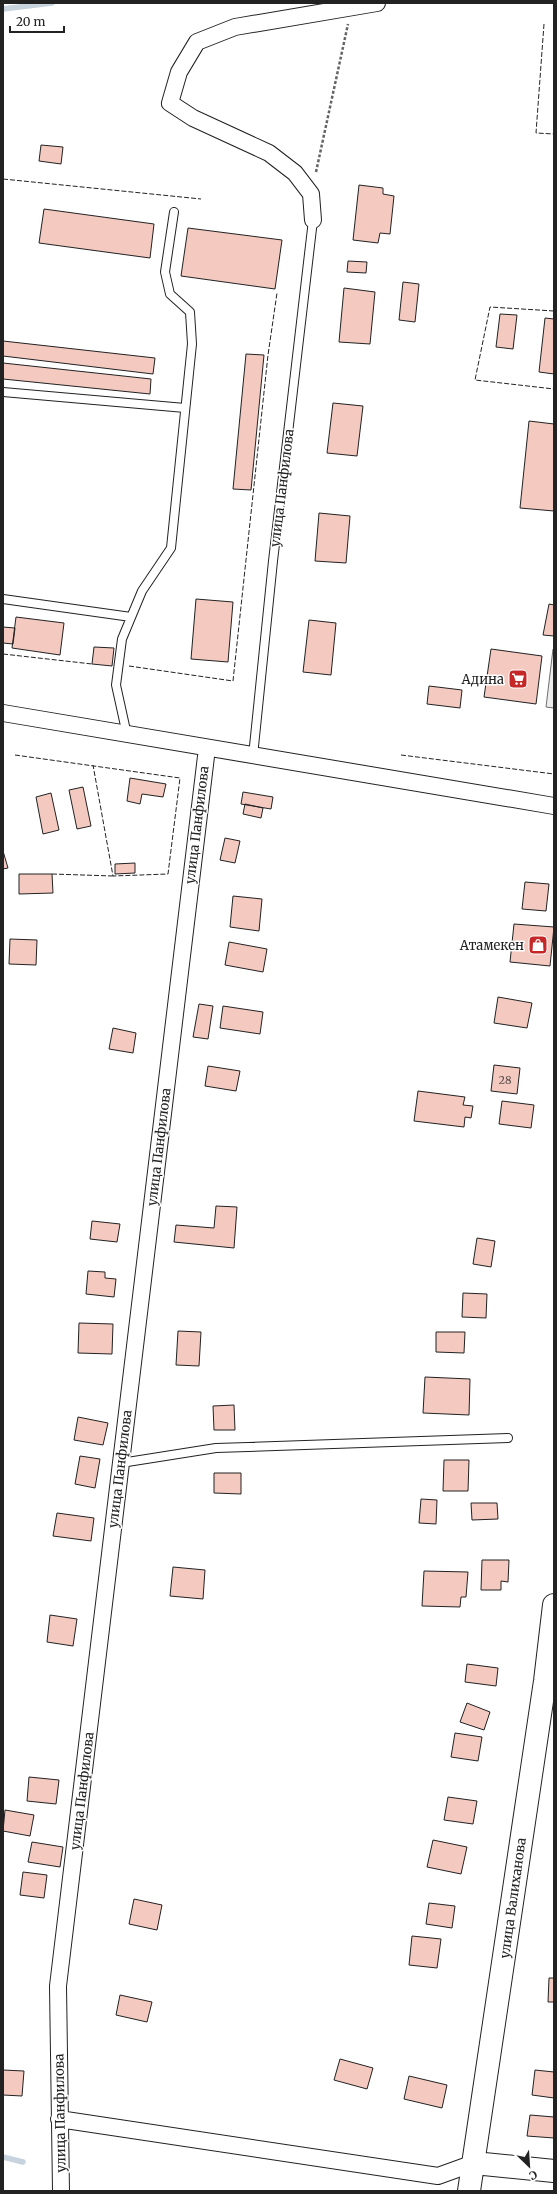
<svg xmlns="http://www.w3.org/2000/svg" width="557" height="2194" font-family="Merriweather,serif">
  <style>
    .parking { fill: #ededed; stroke: #6f6f6f }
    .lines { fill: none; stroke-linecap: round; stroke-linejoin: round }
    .stream { stroke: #c7d3dd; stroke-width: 5.5 }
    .building { fill: #f3c9c0; stroke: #222 }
    .lane-casing { stroke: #222; stroke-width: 10 }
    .street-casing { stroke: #222; stroke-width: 18 }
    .secondary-casing { stroke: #222; stroke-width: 24 }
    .path { stroke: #646464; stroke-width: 2.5; stroke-dasharray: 3 2; stroke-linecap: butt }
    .lane { stroke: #fff; stroke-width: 8 }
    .street { stroke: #fff; stroke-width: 16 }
    .secondary { stroke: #fff; stroke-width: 22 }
    .fence { stroke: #222; stroke-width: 1; stroke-dasharray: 5 2; stroke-linecap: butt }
    .labels { text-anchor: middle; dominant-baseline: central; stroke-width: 3; stroke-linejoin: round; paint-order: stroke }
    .number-label { font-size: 11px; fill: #564c4a }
    .street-label { font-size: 13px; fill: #222; stroke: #fff }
    .poi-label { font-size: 13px; fill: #222; stroke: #fff; text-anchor: end }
  </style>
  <rect width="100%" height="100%" fill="#fff"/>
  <path class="parking" d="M553 649H554V708L546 707Z"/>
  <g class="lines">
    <path class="stream" d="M3 9 52 3
      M3 2157 23 2162"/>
  </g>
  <path class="building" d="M41 145 63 147 61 164 39 161Z
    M359 185 383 188V194L394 196 390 234 380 233 378 243 353 240Z
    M44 209 154 224 150 258 39 243Z
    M188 228 282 240 275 289 181 276Z
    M348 261 367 262 366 273 347 272Z
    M403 282 419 284 415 322 399 320Z
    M344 288 375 292 370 344 339 342Z
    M500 314 517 315 513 349 496 347Z
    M545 318 554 319V374L539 372Z
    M3 341 155 358 153 374 3 356Z
    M246 354 264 355 251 490 233 489Z
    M3 363 151 379 150 394 3 379Z
    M333 403 363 406 357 456 327 453Z
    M529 421 554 424V511L520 508Z
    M319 513 350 516 346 563 315 561Z
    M196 599 233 602 228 662 191 659Z
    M549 604 554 605V636L543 635Z
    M16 617 64 623 60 655 12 648Z
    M309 620 336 623 331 675 303 672Z
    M3 627 15 628 13 644 3 643Z
    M94 647 114 648 112 666 92 664Z
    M491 649 542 656 536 704 484 697Z
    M429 686 462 690 460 708 427 704Z
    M130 778 166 784 163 797 142 794 140 804 127 801Z
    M83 787 91 826 77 829 69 790Z
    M243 792 273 797 271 809 241 804Z
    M51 793 59 830 43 834 36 797Z
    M245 804 263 808 261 818 243 814Z
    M225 838 240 841 235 863 220 860Z
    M3 851 8 868 3 869Z
    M135 863V873L115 874V864Z
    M19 874H52L53 893 19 894Z
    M525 882 549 884 546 911 522 909Z
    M233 896 262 899 259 931 230 927Z
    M514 924 554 927 550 966 510 962Z
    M10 939 37 940 36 965 9 964Z
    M229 942 267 949 263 972 225 965Z
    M498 997 532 1003 527 1028 494 1023Z
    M199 1004 213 1006 208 1039 193 1037Z
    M223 1006 263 1012 260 1034 220 1028Z
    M113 1028 136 1033 133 1053 109 1049Z
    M494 1065 520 1068 517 1094 491 1091Z
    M208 1066 240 1071 236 1091 205 1086Z
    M418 1091 465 1097 463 1105 473 1106 471 1118 465 1117 464 1127 414 1121Z
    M502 1101 534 1105 531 1128 499 1124Z
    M216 1206 237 1207 234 1248 174 1242 176 1225 214 1228Z
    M92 1221 120 1224 117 1242 90 1239Z
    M477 1238 495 1241 491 1267 473 1264Z
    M88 1271 105 1272V1278L116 1279 114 1297 86 1294Z
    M463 1293 487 1294 486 1318 462 1317Z
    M79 1323 113 1324 112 1354 78 1353Z
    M178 1331 201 1332 199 1366 176 1365Z
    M436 1332H465L464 1353 436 1352Z
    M425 1377 470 1379 469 1415 423 1413Z
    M234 1405 235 1430H214L213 1406Z
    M78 1417 108 1423 103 1445 74 1440Z
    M80 1456 100 1459 95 1488 75 1484Z
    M444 1460H469L468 1491H443Z
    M214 1473H241V1494L214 1493Z
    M421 1499 437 1500 436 1524 419 1523Z
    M471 1503H497L498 1519 472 1520Z
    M57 1513 94 1518 91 1541 53 1536Z
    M482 1560H509L508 1582 501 1581V1590H481Z
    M173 1567 205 1570 203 1599 170 1596Z
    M424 1571 468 1572 466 1597H461L460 1607 422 1606Z
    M50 1615 77 1619 73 1646 47 1642Z
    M467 1664 498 1668 496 1686 465 1682Z
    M467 1703 490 1712 484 1730 460 1722Z
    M455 1733 482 1737 478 1761 451 1757Z
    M29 1777 59 1780 56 1804 27 1801Z
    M448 1797 477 1801 473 1824 444 1820Z
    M5 1810 34 1815 30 1836 3 1831Z
    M433 1840 467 1847 461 1874 427 1867Z
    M32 1842 63 1847 60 1867 28 1862Z
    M23 1872 47 1875 44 1898 20 1895Z
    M134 1899 162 1905 157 1930 129 1924Z
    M429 1903 455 1906 452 1928 426 1924Z
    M412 1936 441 1939 437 1968 409 1965Z
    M549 1978H554V2002H548Z
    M120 1995 152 2002 147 2022 116 2015Z
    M340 2059 373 2068 367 2089 334 2080Z
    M3 2070 24 2071 22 2096 3 2095Z
    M535 2070 554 2072V2098L532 2095Z
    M409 2076 447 2085 442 2108 404 2099Z
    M530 2115 554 2117V2138L527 2136Z"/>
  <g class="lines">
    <g class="lane-casing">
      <path id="lane" d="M3 392 185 408
        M3 599 131 617
        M127 735 116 685 122 639 142 591 171 548 192 344 190 312 170 294 165 272 174 212
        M253 756 273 561 313 220
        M121 1463 216 1448 508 1438"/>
    </g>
    <g class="street-casing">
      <path id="street" d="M313 220 311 194 295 173 269 153 193 118 170 103 179 72 197 42 235 27 377 3
        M3 713 554 806
        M59 2119 438 2176 474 2163
        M61 2191 58 1986 207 748"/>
    </g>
    <g class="secondary-casing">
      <path id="secondary" d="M474 2163 554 2171
        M469 2191 545 1681 554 1605"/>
    </g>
    <path class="path" d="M316 172 348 24"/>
    <use href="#lane" class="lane"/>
    <use href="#street" class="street"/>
    <use href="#secondary" class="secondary"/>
    <path class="fence" d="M544 24 536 133 554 134
      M3 179 201 199
      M554 311 490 307 475 380 554 389
      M3 654 92 664
      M129 666 233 681 268 355 277 293
      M15 755 180 778 168 874 113 876 93 765
      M401 755 554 774
      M52 874 113 876"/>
  </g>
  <defs>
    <g id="supermarket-square" transform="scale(1)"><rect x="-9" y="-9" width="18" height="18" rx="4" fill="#c62828" stroke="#fff"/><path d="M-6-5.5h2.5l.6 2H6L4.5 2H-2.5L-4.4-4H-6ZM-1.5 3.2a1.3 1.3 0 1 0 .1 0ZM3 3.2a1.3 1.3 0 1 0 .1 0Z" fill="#fff"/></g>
    <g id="shop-square" transform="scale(1)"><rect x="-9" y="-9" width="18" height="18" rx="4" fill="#c62828" stroke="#fff"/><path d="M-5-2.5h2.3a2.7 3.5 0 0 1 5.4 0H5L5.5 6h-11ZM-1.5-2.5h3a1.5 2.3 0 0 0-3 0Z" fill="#fff"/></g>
  </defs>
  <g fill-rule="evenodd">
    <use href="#supermarket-square" x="518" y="679"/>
    <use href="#shop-square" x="538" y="945"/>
  </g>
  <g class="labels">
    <g class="number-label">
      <text x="505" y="1080">28</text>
    </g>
    <g class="street-label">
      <text transform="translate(282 488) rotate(-83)">улица Панфилова</text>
      <text transform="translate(197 825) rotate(-83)">улица Панфилова</text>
      <text transform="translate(159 1147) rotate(-83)">улица Панфилова</text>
      <text transform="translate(120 1469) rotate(-83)">улица Панфилова</text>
      <text transform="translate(82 1791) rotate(-83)">улица Панфилова</text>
      <text transform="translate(513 1898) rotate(-82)">улица Валиханова</text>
      <text transform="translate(60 2113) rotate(-91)">улица Панфилова</text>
    </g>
    <g class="poi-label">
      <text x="504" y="679">Адина</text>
      <text x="524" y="945">Атамекен</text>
    </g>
  </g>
  <rect width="557" height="2194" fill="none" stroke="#222222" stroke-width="8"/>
  <g transform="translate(529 2166) rotate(155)" stroke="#ffffff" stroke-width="3" paint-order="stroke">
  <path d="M0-3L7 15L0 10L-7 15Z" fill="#222222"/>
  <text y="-6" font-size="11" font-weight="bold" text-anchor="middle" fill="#222222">С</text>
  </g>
  <path d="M10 26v6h54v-6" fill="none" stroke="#222222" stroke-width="2"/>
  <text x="16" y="26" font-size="12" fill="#222222" stroke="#ffffff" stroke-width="3" paint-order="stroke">20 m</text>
</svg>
